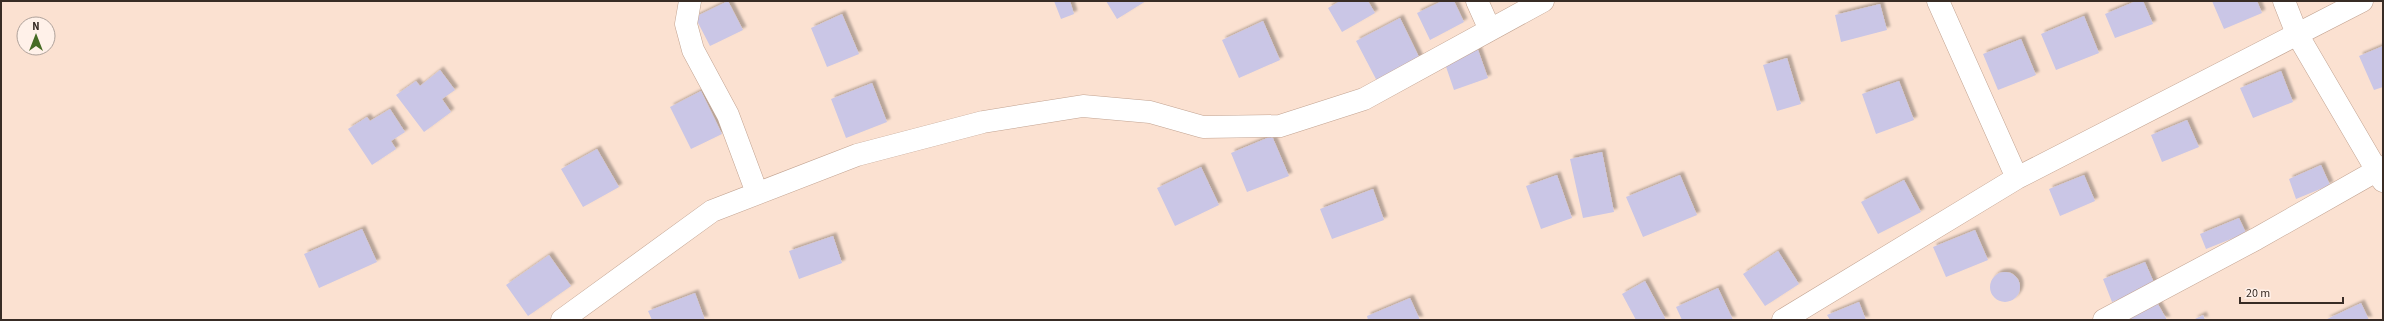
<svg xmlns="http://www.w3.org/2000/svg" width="2384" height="321" font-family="'Source Sans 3',sans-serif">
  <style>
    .building { fill: #cac6e6; filter: url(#shadow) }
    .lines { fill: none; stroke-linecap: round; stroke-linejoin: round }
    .minor-casing { stroke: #c2a391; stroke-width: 23 }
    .minor { stroke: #fff; stroke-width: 22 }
  </style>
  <defs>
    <filter id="shadow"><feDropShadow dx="3.5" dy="-3.5" stdDeviation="1" flood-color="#0004"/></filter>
  </defs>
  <rect width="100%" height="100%" fill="#fbe1d1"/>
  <path class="building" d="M728 1 743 30 710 46 695 17Z
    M1054 1H1070L1074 14 1061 19Z
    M1106 1H1146L1117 19Z
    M1340 1H1368L1375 13 1342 32 1328 8Z
    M1442 1H1454L1464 22 1430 40 1417 13Z
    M2136 1H2143L2153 24 2115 38 2105 14Z
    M2212 1H2257L2262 13 2224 29Z
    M1880 4 1887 30 1841 42 1835 15Z
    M842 14 859 54 827 67 811 28Z
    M2084 16 2099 53 2056 70 2041 34Z
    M1400 18 1420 59 1377 81 1356 41Z
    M1263 21 1280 60 1239 78 1222 40Z
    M2021 39 2036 75 1998 90 1983 54Z
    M2383 46V87L2374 90 2359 56Z
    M1477 47 1488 78 1454 90 1443 58Z
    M1787 58 1801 104 1777 111 1763 65Z
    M440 70 455 90 442 99 451 112 424 132 396 95 416 81 420 86Z
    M2281 71 2293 102 2253 118 2240 88Z
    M1899 81 1914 120 1876 134 1862 94Z
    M872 83 887 122 846 138 831 99Z
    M701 91 722 134 691 149 670 107Z
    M390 109 405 132 391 141 396 149 372 165 348 129 367 117 370 121Z
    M2187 120 2199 147 2162 162 2151 135Z
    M1272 136 1289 176 1247 192 1231 153Z
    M597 149 619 187 583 207 561 169Z
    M1602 152 1614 212 1583 218 1570 159Z
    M2321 165 2330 185 2296 199 2289 179Z
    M1201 167 1219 205 1175 226 1157 188Z
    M1557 175 1572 218 1541 229 1526 186Z
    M1680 175 1697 215 1643 237 1626 197Z
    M2084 175 2095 201 2060 216 2049 189Z
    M1904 180 1921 212 1878 234 1861 202Z
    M1373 189 1384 220 1332 239 1320 209Z
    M2239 218 2246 233 2206 249 2200 234Z
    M362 229 377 262 319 288 304 254Z
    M1975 230 1988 260 1946 277 1933 247Z
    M833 236 842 263 799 279 789 251Z
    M1778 251 1799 284 1765 306 1743 274Z
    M549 255 571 286 528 316 506 285Z
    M2145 262 2155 285 2112 302 2103 279Z
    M1990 287a15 15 0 1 1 30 0a15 15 0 1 1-30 0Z
    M1645 281 1666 320H1636L1622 294Z
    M1718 288 1733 320H1682L1676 307Z
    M695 293 705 320H652L648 311Z
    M1410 298 1420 320H1368L1367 316Z
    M2155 299 2167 320H2117Z
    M1859 302 1866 320H1830L1827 315Z
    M2361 303 2369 320H2325Z
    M2203 315 2205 320H2193Z"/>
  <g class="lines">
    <g class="minor-casing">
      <path id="minor" d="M690 1 686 24 693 50 728 115 757 193
        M1477 1 1490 30
        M1938 1 2017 178
        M2284 1 2297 34 2383 181
        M562 320 712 211 857 155 983 122 1083 106 1150 112 1203 127 1280 126 1364 99 1543 1
        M1783 320 2017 178 2362 1
        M2104 320 2256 239 2383 167"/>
    </g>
    <use href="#minor" class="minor"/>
  </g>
  <rect width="2384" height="321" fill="none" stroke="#382c25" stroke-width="4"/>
  <g transform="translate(36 36)"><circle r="19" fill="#fff1e9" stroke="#afa29b"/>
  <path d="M0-3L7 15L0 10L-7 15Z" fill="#466b24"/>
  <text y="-6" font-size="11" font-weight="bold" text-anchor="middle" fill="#382c25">N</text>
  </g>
  <path d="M2240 297v6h103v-6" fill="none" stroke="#382c25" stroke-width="2"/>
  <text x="2246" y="297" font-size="12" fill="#382c25" stroke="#fff1e9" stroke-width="3" paint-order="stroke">20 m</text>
</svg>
